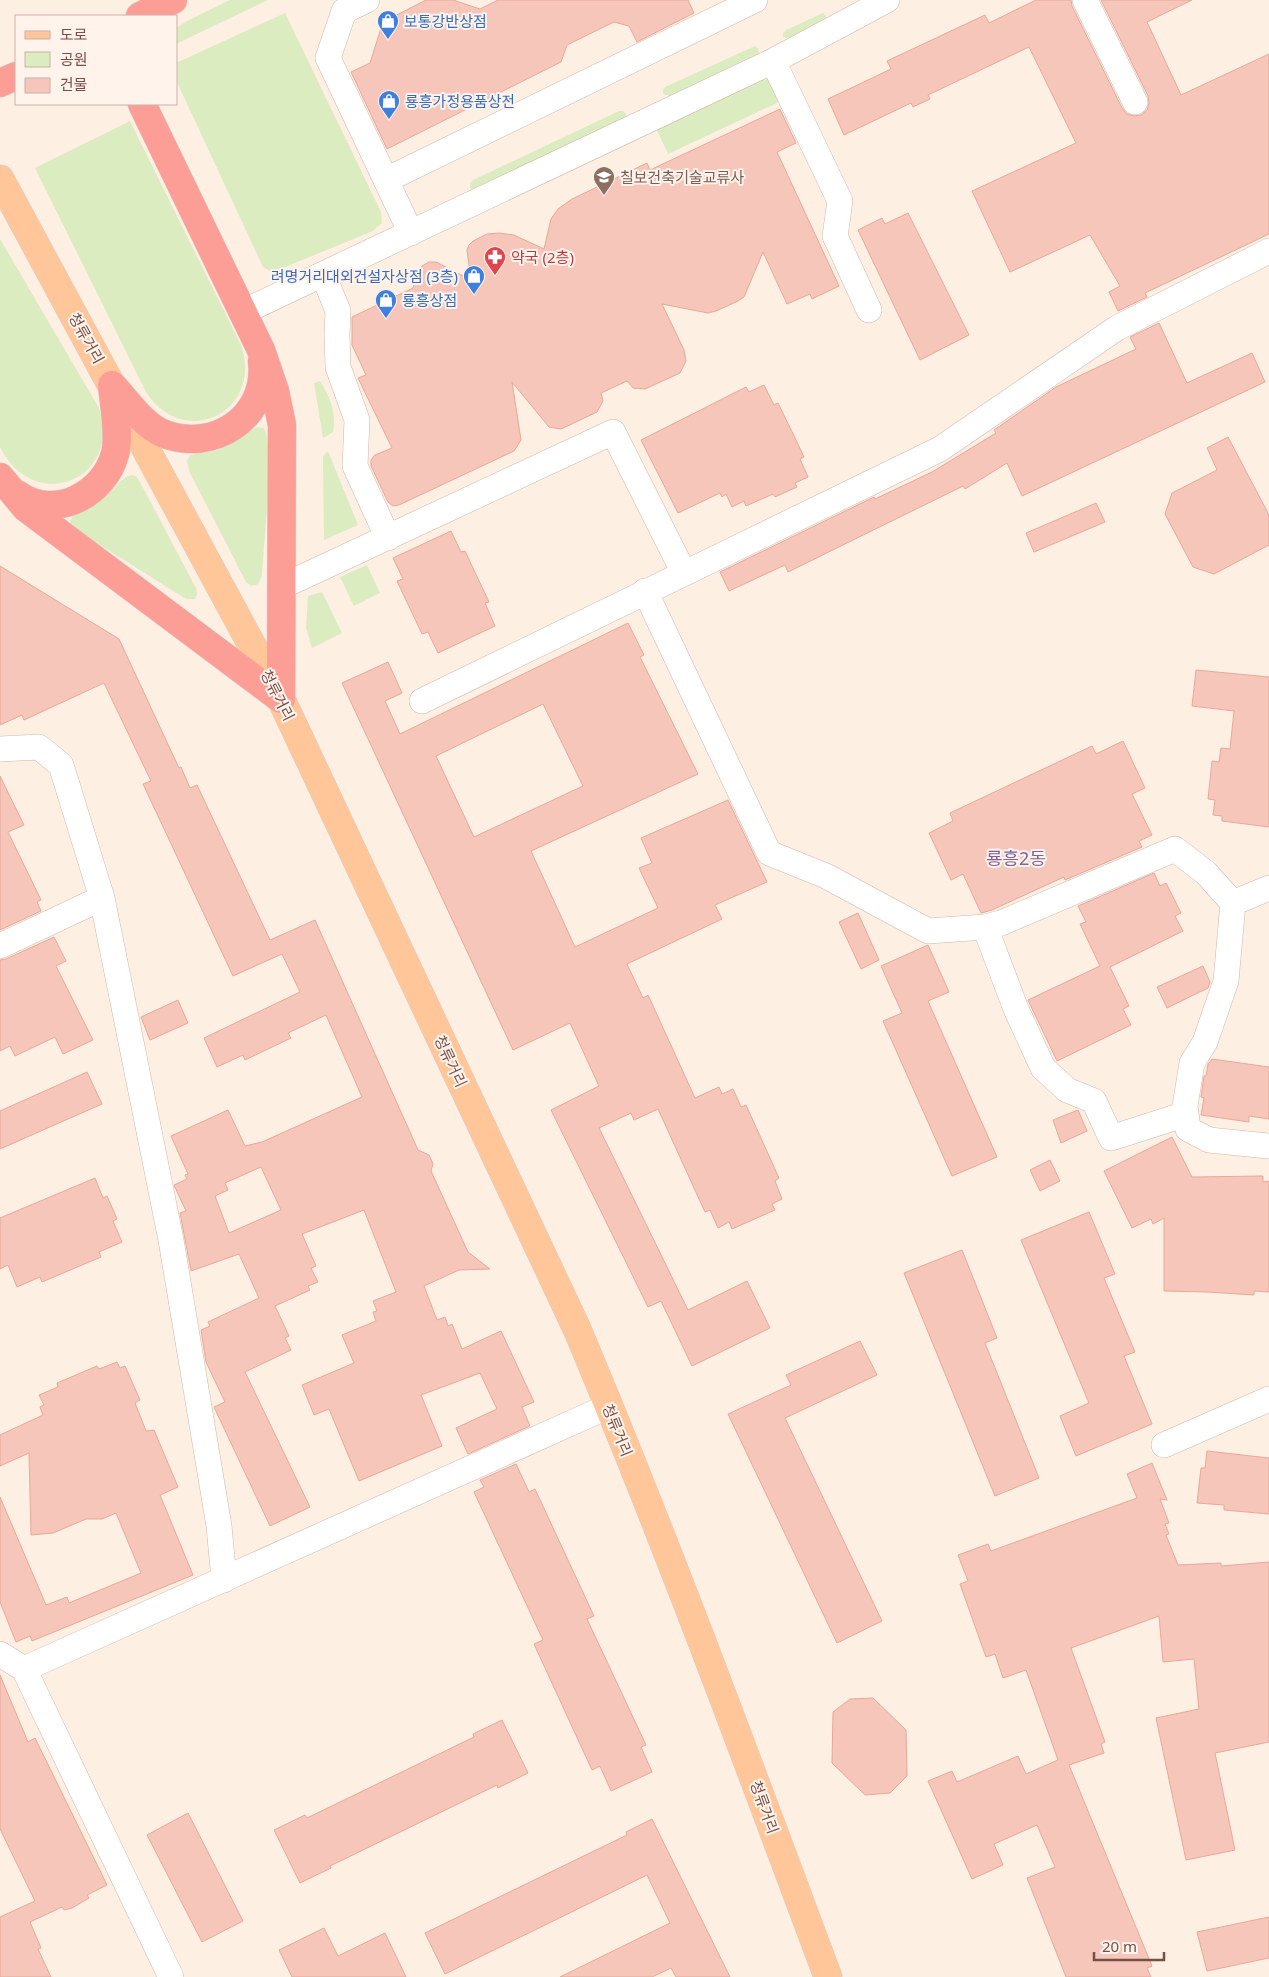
<svg xmlns="http://www.w3.org/2000/svg" width="1269" height="1977" font-family="'Noto Sans','Noto Sans KR',sans-serif">
  <style>
    .green { fill: #dbecc1 }
    .building { fill: #f5c6b9; stroke: #e9a898; fill-rule: evenodd }
    .lines { fill: none; stroke-linecap: round; stroke-linejoin: round }
    .street-casing { stroke: #d2b6ab; stroke-width: 26 }
    .primary-casing { stroke: #d9cecb; stroke-width: 29 }
    .highway-casing { stroke: #d9cecb; stroke-width: 29 }
    .street { stroke: #fff; stroke-width: 25 }
    .primary { stroke: #ffc699; stroke-width: 28 }
    .highway { stroke: #fc9e96; stroke-width: 28 }
    .labels { text-anchor: middle; dominant-baseline: central; stroke-width: 4; stroke-linejoin: round; paint-order: stroke }
    .shop-label { font-size: 15px; fill: #366cbe; stroke: #fff3eb; text-anchor: start }
    .education-label { font-size: 15px; fill: #785e54; stroke: #fff3eb; text-anchor: start }
    .health-label { font-size: 15px; fill: #be3a42; stroke: #fff3eb; text-anchor: start }
    .street-label { font-size: 15px; fill: #784f47; stroke: #fff3eb }
    .quarter-label { font-size: 18px; fill: #7e629c; stroke: #fff3eb }
  </style>
  <rect width="100%" height="100%" fill="#feefe3"/>
  <path class="green" d="M230 0H268L176 44V28L189 20Z
    M285 13 381 212 382 223 373 231 278 270 270 271 263 267 176 80V63Z
    M823 13 826 16 827 20 791 39 783 37V33L786 30Z
    M755 46 758 49 759 53 756 56 670 96 663 94V90L665 87Z
    M771 79 781 101 668 154 656 128 755 80Z
    M619 111H623L626 114V117L473 190 470 188V183L473 180Z
    M130 121 241 345C264 412 184 451 146 392L35 168Z
    M0 239 99 408C123 481 33 515 0 447Z
    M320 381C330 397 337 413 333 432L323 438 314 383Z
    M256 427 264 428C275 444 263 551 262 576L258 584 251 586 246 582 189 471 187 461 190 455 218 450 229 445Z
    M328 451 358 525 324 540 323 456Z
    M131 475 136 476 140 482 196 588 197 594 195 599H186L73 528 70 522 73 514C85 508 97 503 107 495 116 488 120 478 131 475Z
    M367 565 380 593 354 606 340 577Z
    M322 592 342 633 312 648 306 628 308 596Z"/>
  <path class="building" d="M426 0H453L480 9 498 0H688L694 13 637 42 629 26 614 22 567 45 561 62 387 149 351 72 370 63 383 22Z
    M1036 0H1071L1072 6 1122 108 1127 114 1134 116 1141 115 1147 110 1149 103 1148 96 1101 0H1192L1147 22 1181 95 1269 54V234L1145 293 1147 297 1118 311 1109 292 1120 286 1090 235 1010 272 972 191 1076 143 1029 47 928 95 930 99 913 107 911 103 844 135 828 99 891 69 887 61 985 15 989 23Z
    M780 109 796 143 777 152 839 286 812 299 810 294 787 304 763 252 744 297 738 301 716 311 708 313 662 304 684 350 686 361 680 373 645 389 633 388 627 381 601 393 603 401 597 412 561 429 549 427 512 382 521 440 514 451 399 505 393 506 388 502 371 466V460L375 455 392 448 358 378 366 375 352 345V317L413 288 417 272 422 266 429 262H436L471 280 467 250 469 245 473 241 487 234 499 233 514 235 544 249 551 219 558 209 572 199 647 163 650 170Z
    M908 213 969 335 920 360 858 230 882 218 885 224Z
    M1159 323 1187 383 1252 353 1265 382 1022 496 1007 463 965 489 963 486 788 572 785 565 729 591 720 572 874 497 875 499 932 472 996 433 994 430 1056 387 1136 349 1130 337Z
    M764 385 774 405 778 403 796 440 804 457 800 459 808 477 795 483 797 487 775 497 773 494 746 506 744 501 732 507 726 494 722 497 720 493 678 513 641 440 746 387 749 392Z
    M1228 437 1269 515V545L1214 574 1193 567 1165 514 1172 493 1217 470 1207 448Z
    M1096 503 1105 522 1034 552 1026 533Z
    M451 531 461 552 465 551 489 602 485 603 495 626 438 653 428 632 422 634 397 581 403 579 393 558Z
    M0 566 119 639 179 768 181 767 190 788 197 785 270 940 315 920 418 1150 429 1155 433 1164 431 1171 468 1252 490 1269 459 1270 424 1286 437 1320 445 1317 448 1326 452 1324 462 1349 501 1331 534 1402 522 1407 530 1426 468 1454 456 1428 497 1409 480 1373 421 1395 442 1446 359 1481 329 1409 314 1415 302 1385 354 1363 342 1335 376 1321 373 1312 377 1311 373 1301 396 1292 364 1210 302 1234 316 1266 311 1268 318 1282 308 1286 310 1290 275 1306 289 1336 285 1338 291 1350 245 1372 310 1507 270 1526 214 1407 225 1402 206 1362 201 1330 210 1326 208 1322 259 1298 239 1254 191 1271 180 1213 186 1211 174 1185 187 1179 185 1175 188 1174 171 1136 228 1110 245 1146 262 1142 362 1097 326 1015 288 1033 291 1038 245 1060 243 1055 217 1067 204 1038 300 992 282 954 233 976 143 784 151 781 104 683 24 720 22 715 0 725ZM261 1167 281 1210 229 1233 215 1196 228 1190 225 1183Z
    M628 623 644 655 640 657 698 774 531 851 575 947 658 908 639 868 652 863 641 838 728 800 767 882 715 905 722 919 627 964 643 998 648 995 695 1098 719 1087 722 1094 733 1089 741 1107 746 1105 779 1178 775 1181 782 1199 772 1204 775 1210 732 1229 729 1222 718 1228 710 1210 705 1212 658 1109 634 1120 631 1113 599 1128 688 1310 747 1281 770 1328 692 1366 661 1301 648 1307 551 1110 599 1086 570 1023 513 1050 342 683 388 662 402 693 385 701 400 734ZM543 704 583 786 474 837 436 756Z
    M1196 670 1269 677V827L1222 821V816L1213 815 1215 800 1208 799 1212 761 1219 762 1221 748 1230 749 1234 711 1192 706Z
    M1123 741 1145 788 1132 794 1152 835 1139 841 1142 847 1065 880 1064 877 992 910 981 913 963 874 951 880 929 833 953 821 950 813 1092 746 1096 754Z
    M0 776 24 825 8 832 41 900 37 902 41 911 0 930Z
    M1154 873 1160 886 1166 883 1181 913 1175 916 1183 931 1110 967 1129 1006 1123 1009 1131 1025 1057 1061 1028 1000 1100 966 1080 924 1086 922 1078 906Z
    M858 913 879 960 861 969 839 922Z
    M54 937 66 961 56 966 93 1040 63 1054 55 1037 15 1056 10 1046 0 1051V960L6 959Z
    M928 945 949 992 928 1001 997 1157 952 1176 883 1021 902 1013 881 966Z
    M1203 966 1210 982 1208 988 1167 1008 1157 987Z
    M178 1000 188 1023 150 1040 141 1017Z
    M1212 1059 1269 1067V1119L1249 1116V1122L1201 1115 1204 1098 1201 1097 1204 1076H1206L1208 1064Z
    M87 1072 102 1104 0 1149V1111Z
    M1078 1110 1087 1131 1061 1143 1053 1120Z
    M1172 1137 1192 1177 1263 1176V1182L1269 1181V1292L1254 1291V1295L1207 1292 1164 1291V1218L1153 1224 1151 1219 1132 1228 1104 1171Z
    M1050 1160 1060 1181 1040 1191 1030 1170Z
    M95 1178 103 1198 107 1196 117 1219 113 1221 122 1242 99 1252 101 1257 42 1282 40 1277 17 1287 8 1265 0 1269V1218Z
    M1089 1212 1115 1274 1104 1278 1135 1352 1124 1356 1152 1424 1076 1456 1060 1416 1089 1403 1021 1240Z
    M962 1250 997 1338 985 1343 1039 1478 995 1496 904 1273Z
    M860 1341 877 1375 785 1418 882 1621 837 1643 728 1414 791 1385 786 1375Z
    M117 1362 120 1368 125 1366 140 1400 135 1403 146 1431 154 1430 178 1487 160 1495 193 1575 32 1641 30 1636 16 1642 0 1602V1497L46 1605 67 1597 69 1603 141 1573 116 1513 102 1519H86L53 1533 31 1535 29 1453 0 1466V1435L43 1415 40 1407 44 1405 39 1395 58 1387 57 1383 97 1366 99 1369Z
    M1207 1451 1269 1458V1514L1224 1510V1505L1197 1503 1201 1468H1205Z
    M1152 1463 1167 1500 1160 1499 1169 1523 1165 1524 1169 1534 1166 1535 1178 1565 1221 1563V1566L1269 1562V1742L1215 1753 1235 1850 1186 1860 1156 1718 1199 1709 1194 1659 1163 1662 1159 1616 1071 1648 1105 1742 1101 1744 1104 1753 1069 1765 1152 1966 1147 1968 1151 1977H1066L1027 1878 1055 1867 1037 1825 994 1844 1003 1865 972 1879 928 1781 952 1771 957 1782 1018 1756 1026 1774 1058 1760 1026 1670 1003 1678 995 1654 986 1657 960 1584 968 1581 958 1555 988 1544 991 1551 1137 1498 1127 1474Z
    M516 1464 529 1492 535 1489 594 1616 587 1619 646 1745 641 1747 652 1772 611 1791 600 1766 592 1770 534 1644 543 1640 474 1492 484 1487 480 1480Z
    M0 1675 28 1742 35 1738 107 1885 87 1895 89 1898 72 1908 64 1910 62 1907 30 1922 41 1948 38 1949 51 1977H0V1917L35 1901 0 1829Z
    M873 1698 906 1730 907 1776 890 1793 865 1795 832 1763 833 1712 850 1699Z
    M502 1720 528 1773 498 1788 497 1785 330 1866 331 1868 300 1883 274 1830 305 1815 307 1818 474 1737 473 1734Z
    M188 1813 243 1921 202 1942 147 1835Z
    M652 1819 730 1977H676L671 1968 652 1977H560L670 1923 647 1875 445 1974 425 1933 627 1835 626 1832Z
    M1269 1917V1958L1207 1971 1197 1932Z
    M324 1928 338 1956 385 1933 406 1977H292L279 1950Z"/>
  <g class="lines">
    <g class="street-casing">
      <path id="street" d="M367 0 344 11 328 58 411 233
        M1085 0 1135 102
        M773 61 840 201 835 236 869 310
        M386 180 755 0
        M323 274 338 311 337 334 338 367 357 420 355 466 388 538
        M243 312 773 61 887 0
        M281 587 613 432 684 573
        M645 591 769 853 826 876 928 931 985 927 1001 923 1175 849 1206 873 1233 903
        M422 701 940 449 1117 328 1269 251
        M0 749 39 747 61 765 102 898 171 1240 219 1526 224 1580
        M1269 888 1233 903 1226 981 1205 1042 1192 1063 1185 1106 1188 1129 1209 1140 1269 1146
        M985 927 1016 1009 1043 1068 1067 1090 1094 1101 1111 1138 1186 1114
        M0 946 102 898
        M1164 1445 1269 1399
        M0 1654 24 1669
        M171 1977 24 1669 609 1406"/>
    </g>
    <g class="primary-casing">
      <path id="primary" d="M0 179 281 699 577 1329C667 1543 747 1760 828 1977"/>
    </g>
    <g class="highway-casing">
      <path id="highway" d="M140 16 173 0
        M0 83 16 76
        M142 104 261 350 275 391 282 425 281 699
        M112 385C127 401 142 424 162 433 213 454 269 417 262 361
        M0 477 26 508 281 699
        M17 494C54 521 104 495 115 454 120 436 114 405 112 385"/>
    </g>
    <use href="#street" class="street"/>
    <use href="#primary" class="primary"/>
    <use href="#highway" class="highway"/>
  </g>
  <defs>
    <g id="shop-pin" transform="scale(1.125)"><path d="M0 17L-7.5 6A9.5 9.5 0 1 1 7.5 6Z" fill="#3f7fe0" stroke="#fff3eb"/><path d="M-5-2.5h2.3a2.7 3.5 0 0 1 5.4 0H5L5.5 6h-11ZM-1.5-2.5h3a1.5 2.3 0 0 0-3 0Z" fill="#fff"/></g>
    <g id="school-pin" transform="scale(1.125)"><path d="M0 17L-7.5 6A9.5 9.5 0 1 1 7.5 6Z" fill="#8d6e63" stroke="#fff3eb"/><path d="M0-5L7-2L0 1L-7-2ZM-4 1L0 2.5L4 1V4Q0 6-4 4Z" fill="#fff"/></g>
    <g id="pharmacy-pin" transform="scale(1.125)"><path d="M0 17L-7.5 6A9.5 9.5 0 1 1 7.5 6Z" fill="#e0444e" stroke="#fff3eb"/><path d="M-2-6h4v4h4v4h-4v4h-4v-4h-4v-4h4Z" fill="#fff"/></g>
  </defs>
  <g fill-rule="evenodd">
    <use href="#shop-pin" x="388" y="21"/>
    <use href="#shop-pin" x="389" y="101"/>
    <use href="#school-pin" x="604" y="177"/>
    <use href="#pharmacy-pin" x="495" y="257"/>
    <use href="#shop-pin" x="474" y="276"/>
    <use href="#shop-pin" x="386" y="300"/>
  </g>
  <g class="labels">
    <g class="shop-label">
      <text x="404" y="21">보통강반상점</text>
      <text x="405" y="101">룡흥가정용품상전</text>
      <text x="458" y="276" text-anchor="end">려명거리대외건설자상점 (3층)</text>
      <text x="402" y="300">룡흥상점</text>
    </g>
    <g class="education-label">
      <text x="620" y="177">칠보건축기술교류사</text>
    </g>
    <g class="health-label">
      <text x="511" y="257">약국 (2층)</text>
    </g>
    <g class="street-label">
      <text transform="translate(87 338) rotate(61)">청류거리</text>
      <text transform="translate(278 695) rotate(63)">청류거리</text>
      <text transform="translate(451 1061) rotate(65)">청류거리</text>
      <text transform="translate(618 1430) rotate(68)">청류거리</text>
      <text transform="translate(765 1807) rotate(70)">청류거리</text>
    </g>
    <g class="quarter-label">
      <text x="1016" y="858">룡흥2동</text>
    </g>
  </g>
  <rect x="15" y="15" width="162" height="90" fill="#fff3eb" stroke="#c9b1a9"/>
  <rect x="25" y="31" width="25" height="8" fill="#ffc699" stroke="#c9b1a9"/>
  <text x="60" y="40" font-size="15" fill="#784f47">도로</text>
  <rect x="25" y="52" width="25" height="15" fill="#dbecc1" stroke="#c9b1a9"/>
  <text x="60" y="65" font-size="15" fill="#784f47">공원</text>
  <rect x="25" y="78" width="25" height="15" fill="#f5c6b9" stroke="#c9b1a9"/>
  <text x="60" y="90" font-size="15" fill="#784f47">건물</text>
  <path d="M1094 1952v8h70v-8" fill="none" stroke="#784f47" stroke-width="2.5"/>
  <text x="1102" y="1952" font-size="15" fill="#784f47" stroke="#fff3eb" stroke-width="4" paint-order="stroke">20 m</text>
</svg>
